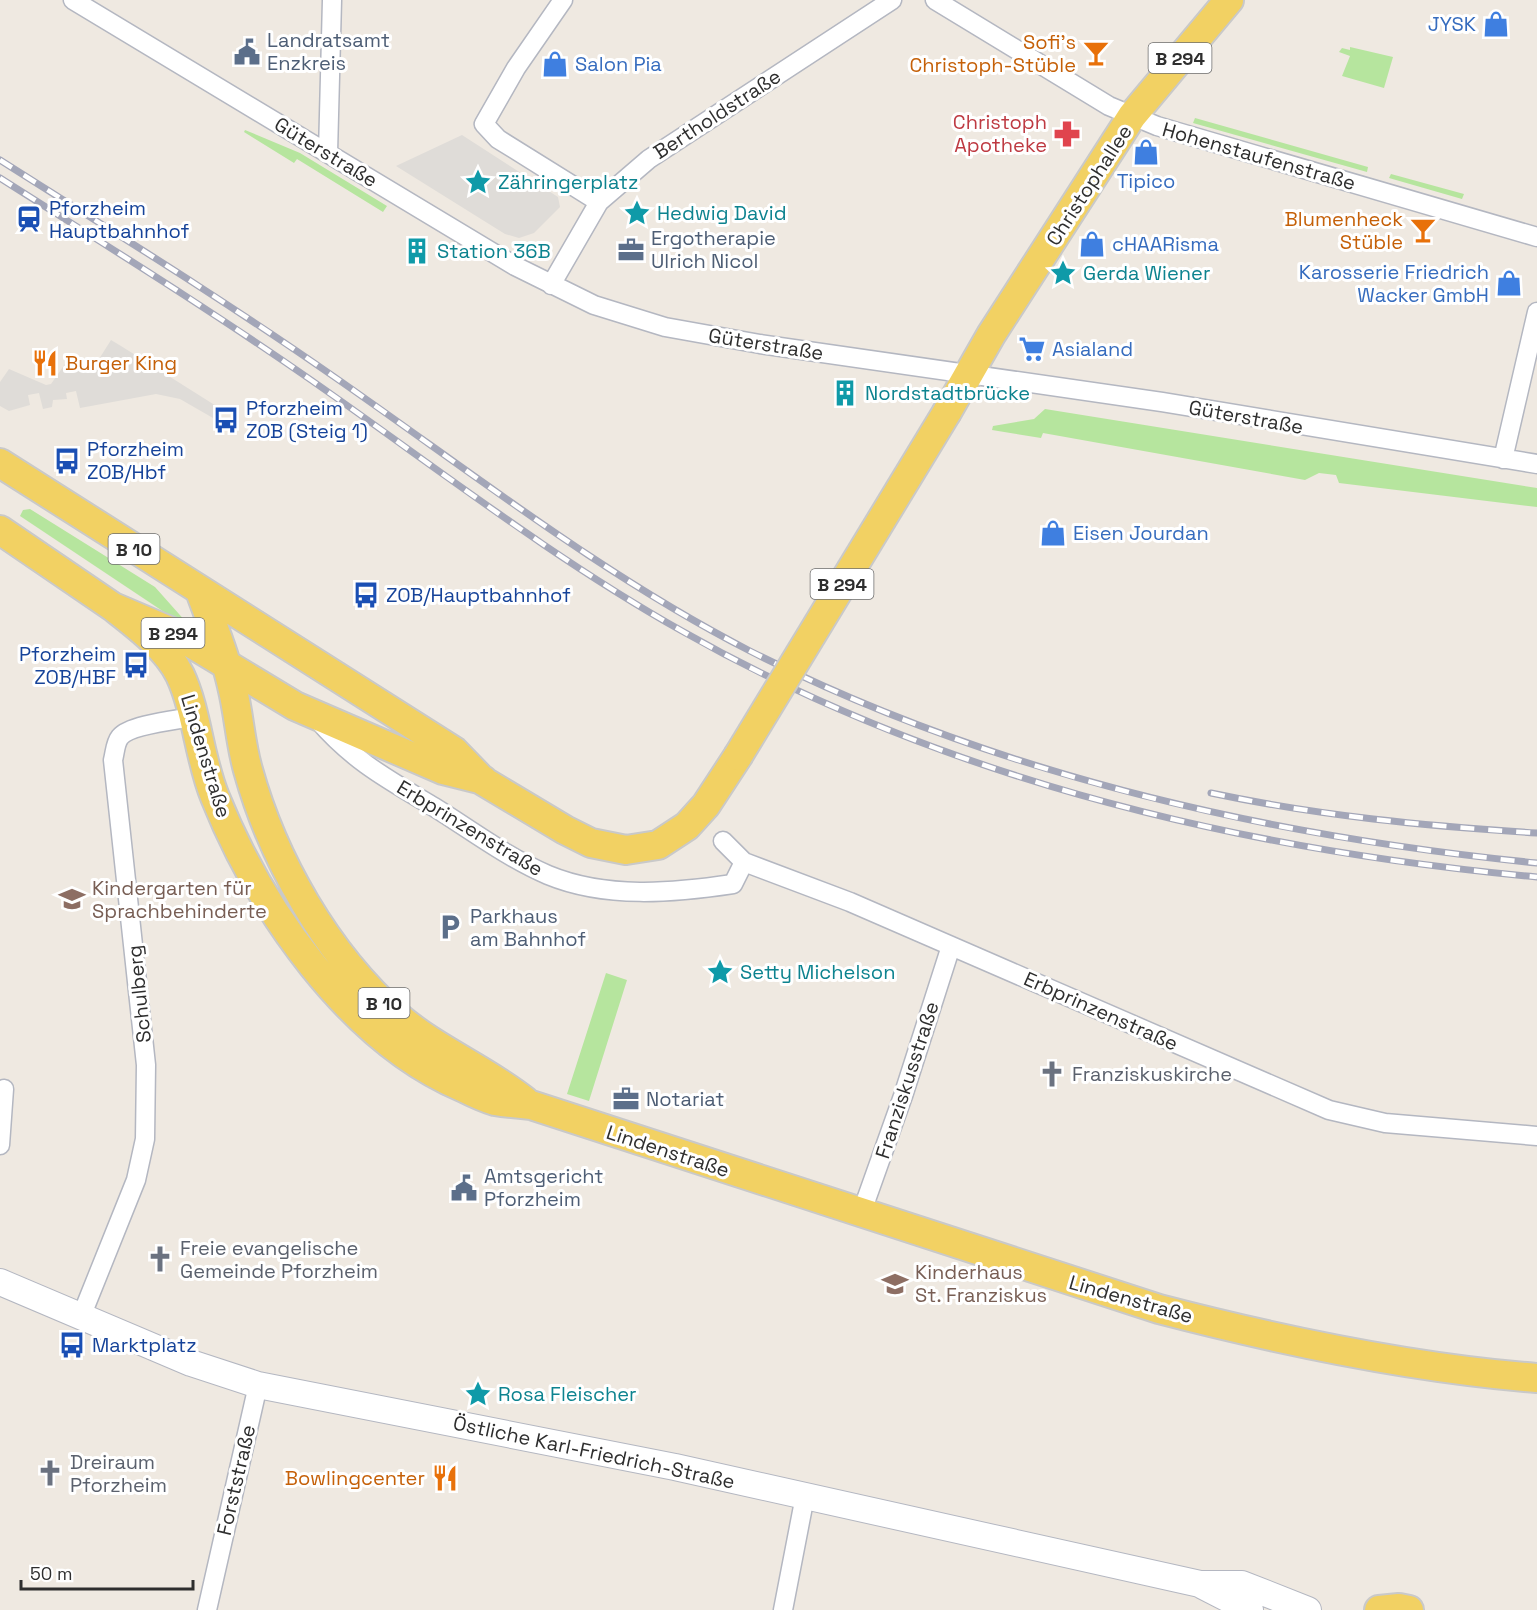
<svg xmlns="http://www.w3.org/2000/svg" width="1537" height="1610" font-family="'Space Grotesk',sans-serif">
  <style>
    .green { fill: #b6e59e }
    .plaza { fill: #dfdcd8 }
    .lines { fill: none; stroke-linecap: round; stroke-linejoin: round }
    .minor-casing { stroke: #b4b7c1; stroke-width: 21 }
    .secondary-casing { stroke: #b4b7c1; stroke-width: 28 }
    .primary-casing { stroke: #c9c9c9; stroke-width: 32 }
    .minor { stroke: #fff; stroke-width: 18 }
    .secondary { stroke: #fff; stroke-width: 26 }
    .primary { stroke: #f2d163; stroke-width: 28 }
    .rail-casing { stroke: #a3a6b8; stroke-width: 7 }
    .rail { stroke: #fff; stroke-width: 4.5; stroke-dasharray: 14; stroke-linecap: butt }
    .primary-bridge-casing { stroke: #c9c9c9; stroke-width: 32; stroke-linecap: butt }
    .primary-bridge { stroke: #f2d163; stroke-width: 28 }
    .labels { text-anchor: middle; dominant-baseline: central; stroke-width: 6; stroke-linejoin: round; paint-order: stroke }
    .shield { fill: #fff; stroke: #6d6d6d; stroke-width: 1.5 }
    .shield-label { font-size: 18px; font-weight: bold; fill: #2e2e2e }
    .shop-label { font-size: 20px; fill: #366cbe; stroke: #fff; text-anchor: start }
    .service-label { font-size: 20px; fill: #4e5e75; stroke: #fff; text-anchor: start }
    .food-label { font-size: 20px; fill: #c56008; stroke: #fff; text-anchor: end }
    .street-label { font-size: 20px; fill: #2e2e2e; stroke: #fff }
    .health-label { font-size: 20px; fill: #be3a42; stroke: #fff; text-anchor: end }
    .culture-label { font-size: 20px; fill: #0d838f; stroke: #fff; text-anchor: start }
    .transit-label { font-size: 20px; fill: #164399; stroke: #fff; text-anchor: start }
    .education-label { font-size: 20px; fill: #785e54; stroke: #fff; text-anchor: start }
    .worship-label { font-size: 20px; fill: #5b616d; stroke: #fff; text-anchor: start }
  </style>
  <rect width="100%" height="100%" fill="#efe9e1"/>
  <path class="green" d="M1350 47 1393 57 1384 88 1342 76 1350 56 1339 52 1342 48 1350 50Z
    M1195 118 1368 167 1367 172 1193 123Z
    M245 130 300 153 387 206 383 212 297 159 294 163 244 132Z
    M1391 174 1464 194 1462 199 1389 178Z
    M1045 409 1537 488V507L1339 483 1336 475 1319 473 1305 480 1043 433 1041 438 992 430 993 426 1034 419Z
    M30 509 155 587 187 623 185 626 20 516 23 510Z
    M606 973 627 980 589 1101 567 1094Z"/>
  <path class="plaza" d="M462 135 558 197 560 207 534 233 519 238 505 234 396 166Z
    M111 340 121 346 221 409 213 418 180 399 156 394 80 408 76 391 66 393 67 399 53 400 52 407 43 409 39 393 28 395 30 405 9 411 0 406V382L9 369 46 385 51 384 72 354 94 367Z"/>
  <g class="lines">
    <g class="minor-casing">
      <path id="minor" d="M73 0 515 266 594 305 665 327 760 344 1162 402 1537 464
        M563 0 516 68 484 124 498 139 599 202
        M935 0 1109 106 1157 126 1537 237
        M328 153 332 0
        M551 285 599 202 649 159 892 0
        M1503 459 1537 312
        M318 720C353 761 389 780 434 807 471 830 508 858 548 875 606 899 673 893 733 884L744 862
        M723 841 744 862 850 902 1329 1110 1385 1123 1537 1136
        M0 1145 4 1089
        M861 1214 903 1096 951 946
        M81 1317 136 1180 145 1139 146 1065 113 760C115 753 115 743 120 737 129 725 176 720 192 717
        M207 1610 258 1385
        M783 1610 805 1496"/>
    </g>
    <g class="secondary-casing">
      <path id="secondary" d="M0 1282 191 1363 258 1385 675 1467 1200 1584H1242L1308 1610
        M1203 1586 1250 1610"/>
    </g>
    <g class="primary-casing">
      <path id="primary" d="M947 412 991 335 1132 116 1229 0
        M0 463 454 751 483 781 565 830 591 843 626 850 658 845 687 826 706 805 738 756
        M0 530 113 607 174 633 295 706 443 770 483 780
        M200 591C211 622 225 653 232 686 239 714 240 742 248 770 273 860 326 953 397 1016 436 1050 485 1069 525 1101
        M113 607C136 625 167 648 180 675 197 711 199 758 215 797 259 907 349 1039 462 1087 472 1092 484 1098 495 1101 507 1103 519 1104 531 1105L1159 1309C1282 1341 1410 1368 1537 1378
        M1379 1610 1399 1608 1409 1610"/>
    </g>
    <use href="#minor" class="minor"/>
    <use href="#secondary" class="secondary"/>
    <use href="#primary" class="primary"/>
    <g class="rail-casing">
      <path id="rail" d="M0 160C112 231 224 300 333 376 470 471 602 575 750 651 995 775 1266 836 1537 863
        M0 178C104 244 209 309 311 380 433 465 552 558 682 631 943 779 1240 850 1537 877
        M1211 793C1320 816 1426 826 1537 833"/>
    </g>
    <use href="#rail" class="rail"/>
    <g class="primary-bridge-casing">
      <path id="primary-bridge" d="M738 756 947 412"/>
    </g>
    <use href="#primary-bridge" class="primary-bridge"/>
  </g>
  <defs>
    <g id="shop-bare" transform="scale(2.07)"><path d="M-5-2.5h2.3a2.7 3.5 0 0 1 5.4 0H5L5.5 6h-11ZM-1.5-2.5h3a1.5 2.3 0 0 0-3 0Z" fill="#3f7fe0" stroke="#fff" stroke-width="2.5" paint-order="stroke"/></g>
    <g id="civic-bare" transform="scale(2.07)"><path d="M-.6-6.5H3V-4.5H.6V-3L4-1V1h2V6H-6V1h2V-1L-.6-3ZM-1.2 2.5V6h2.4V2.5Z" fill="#5c6f8a" stroke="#fff" stroke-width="2.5" paint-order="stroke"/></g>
    <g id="bar-bare" transform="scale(2.07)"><path d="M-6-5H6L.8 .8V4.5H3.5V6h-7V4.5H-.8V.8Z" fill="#e8710a" stroke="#fff" stroke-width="2.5" paint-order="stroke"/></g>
    <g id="pharmacy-bare" transform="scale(2.07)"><path d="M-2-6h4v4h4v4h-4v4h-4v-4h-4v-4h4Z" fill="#e0444e" stroke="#fff" stroke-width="2.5" paint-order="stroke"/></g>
    <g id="sight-bare" transform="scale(2.07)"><path d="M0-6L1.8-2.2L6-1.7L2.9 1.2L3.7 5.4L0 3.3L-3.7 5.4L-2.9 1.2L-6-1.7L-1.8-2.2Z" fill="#0f9aa8" stroke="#fff" stroke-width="2.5" paint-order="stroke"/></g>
    <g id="station-bare" transform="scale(2.07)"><path d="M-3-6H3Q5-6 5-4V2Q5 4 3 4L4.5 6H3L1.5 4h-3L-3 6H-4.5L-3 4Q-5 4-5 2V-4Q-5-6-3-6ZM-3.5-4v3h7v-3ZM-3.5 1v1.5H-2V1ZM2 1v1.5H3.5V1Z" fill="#1a4fb4" stroke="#fff" stroke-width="2.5" paint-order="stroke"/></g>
    <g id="office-bare" transform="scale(2.07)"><path d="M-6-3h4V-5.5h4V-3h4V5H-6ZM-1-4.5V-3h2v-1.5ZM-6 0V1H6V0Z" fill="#5c6f8a" stroke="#fff" stroke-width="2.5" paint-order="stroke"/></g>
    <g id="building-bare" transform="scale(2.07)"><path d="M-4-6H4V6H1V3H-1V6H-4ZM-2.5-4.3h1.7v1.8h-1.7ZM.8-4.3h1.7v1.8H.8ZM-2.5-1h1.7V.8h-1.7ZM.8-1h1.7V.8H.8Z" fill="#0f9aa8" stroke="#fff" stroke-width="2.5" paint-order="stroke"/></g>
    <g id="supermarket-bare" transform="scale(2.07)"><path d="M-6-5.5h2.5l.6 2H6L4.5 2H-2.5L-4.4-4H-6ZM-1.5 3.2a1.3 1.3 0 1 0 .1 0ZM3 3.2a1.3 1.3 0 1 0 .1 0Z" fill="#3f7fe0" stroke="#fff" stroke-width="2.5" paint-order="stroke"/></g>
    <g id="restaurant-bare" transform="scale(2.07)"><path d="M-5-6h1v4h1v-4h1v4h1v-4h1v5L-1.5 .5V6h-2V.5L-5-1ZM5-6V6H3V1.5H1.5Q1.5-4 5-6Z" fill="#e8710a" stroke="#fff" stroke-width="2.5" paint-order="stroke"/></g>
    <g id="bus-bare" transform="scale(2.07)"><path d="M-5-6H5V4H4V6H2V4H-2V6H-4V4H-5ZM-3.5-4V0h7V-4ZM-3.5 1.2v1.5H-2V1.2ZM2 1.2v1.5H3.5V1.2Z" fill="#1a4fb4" stroke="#fff" stroke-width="2.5" paint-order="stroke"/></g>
    <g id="school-bare" transform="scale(2.07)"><path d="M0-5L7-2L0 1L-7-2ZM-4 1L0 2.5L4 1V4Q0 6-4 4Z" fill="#8d6e63" stroke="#fff" stroke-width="2.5" paint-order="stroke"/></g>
    <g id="parking-bare" transform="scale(2.07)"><path d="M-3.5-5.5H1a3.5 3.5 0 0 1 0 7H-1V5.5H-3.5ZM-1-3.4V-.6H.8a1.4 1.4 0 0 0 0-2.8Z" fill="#5c6f8a" stroke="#fff" stroke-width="2.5" paint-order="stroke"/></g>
    <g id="church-bare" transform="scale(2.07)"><path d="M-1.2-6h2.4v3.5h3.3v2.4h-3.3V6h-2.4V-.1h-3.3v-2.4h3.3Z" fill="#6b7280" stroke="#fff" stroke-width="2.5" paint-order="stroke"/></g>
  </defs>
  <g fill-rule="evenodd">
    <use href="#shop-bare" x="1496" y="24"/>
    <use href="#civic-bare" x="247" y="52"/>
    <use href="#bar-bare" x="1096" y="53"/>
    <use href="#shop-bare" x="555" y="64"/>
    <use href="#pharmacy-bare" x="1067" y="134"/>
    <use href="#shop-bare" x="1146" y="152"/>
    <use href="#sight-bare" x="478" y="182"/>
    <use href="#sight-bare" x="637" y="213"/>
    <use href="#station-bare" x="29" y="219"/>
    <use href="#bar-bare" x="1423" y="230"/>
    <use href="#shop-bare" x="1092" y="244"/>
    <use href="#office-bare" x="631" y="250"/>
    <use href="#building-bare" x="417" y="251"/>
    <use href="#sight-bare" x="1063" y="273"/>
    <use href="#shop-bare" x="1509" y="283"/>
    <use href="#supermarket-bare" x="1032" y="349"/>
    <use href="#restaurant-bare" x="45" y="363"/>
    <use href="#building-bare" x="845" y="393"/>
    <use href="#bus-bare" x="226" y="420"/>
    <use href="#bus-bare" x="67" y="461"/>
    <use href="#shop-bare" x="1053" y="533"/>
    <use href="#bus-bare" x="366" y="595"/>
    <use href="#bus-bare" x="136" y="665"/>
    <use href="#school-bare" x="72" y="899"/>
    <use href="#parking-bare" x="450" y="927"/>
    <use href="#sight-bare" x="720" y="972"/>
    <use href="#church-bare" x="1052" y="1074"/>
    <use href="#office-bare" x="626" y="1099"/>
    <use href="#civic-bare" x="464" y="1188"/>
    <use href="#church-bare" x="160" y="1259"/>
    <use href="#school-bare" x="895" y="1284"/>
    <use href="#bus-bare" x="72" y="1345"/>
    <use href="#sight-bare" x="478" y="1394"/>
    <use href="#church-bare" x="50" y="1473"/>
    <use href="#restaurant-bare" x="445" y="1478"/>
  </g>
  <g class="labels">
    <g class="shield">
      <rect x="1148.5" y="43" width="63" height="30" rx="4.5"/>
      <rect x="108.5" y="534" width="51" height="30" rx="4.5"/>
      <rect x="810.5" y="569" width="63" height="30" rx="4.5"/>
      <rect x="141.5" y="618" width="63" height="30" rx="4.5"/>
      <rect x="358.5" y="988" width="51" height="30" rx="4.5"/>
    </g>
    <g class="shield-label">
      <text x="1180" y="58">B 294</text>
      <text x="134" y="549">B 10</text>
      <text x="842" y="584">B 294</text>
      <text x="173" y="633">B 294</text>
      <text x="384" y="1003">B 10</text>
    </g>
    <g class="shop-label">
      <text x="1476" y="24" text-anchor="end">JYSK</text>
      <text x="575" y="64">Salon Pia</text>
      <text x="1146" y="181" text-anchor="middle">Tipico</text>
      <text x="1112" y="244">cHAARisma</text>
      <text x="1489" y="272" text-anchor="end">Karosserie Friedrich<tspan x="1489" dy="23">Wacker GmbH</tspan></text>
      <text x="1052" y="349">Asialand</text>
      <text x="1073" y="533">Eisen Jourdan</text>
    </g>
    <g class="service-label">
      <text x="267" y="40">Landratsamt<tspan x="267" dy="23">Enzkreis</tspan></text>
      <text x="651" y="238">Ergotherapie<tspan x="651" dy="23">Ulrich Nicol</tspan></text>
      <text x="470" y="916">Parkhaus<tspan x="470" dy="23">am Bahnhof</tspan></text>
      <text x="646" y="1099">Notariat</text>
      <text x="484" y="1176">Amtsgericht<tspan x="484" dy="23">Pforzheim</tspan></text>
    </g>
    <g class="food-label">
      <text x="1076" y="42">Sofi's<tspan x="1076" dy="23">Christoph-Stüble</tspan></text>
      <text x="1403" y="219">Blumenheck<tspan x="1403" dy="23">Stüble</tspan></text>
      <text x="65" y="363" text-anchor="start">Burger King</text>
      <text x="425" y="1478">Bowlingcenter</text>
    </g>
    <g class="street-label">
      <text transform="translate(717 114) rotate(-33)">Bertholdstraße</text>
      <text transform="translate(326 152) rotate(31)">Güterstraße</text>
      <text transform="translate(1259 156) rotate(16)">Hohenstaufenstraße</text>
      <text transform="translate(1089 185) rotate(-57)">Christophallee</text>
      <text transform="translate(766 344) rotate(9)">Güterstraße</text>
      <text transform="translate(1246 417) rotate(10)">Güterstraße</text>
      <text transform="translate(206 756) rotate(73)">Lindenstraße</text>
      <text transform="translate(470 828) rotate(31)">Erbprinzenstraße</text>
      <text transform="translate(139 994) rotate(-96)">Schulberg</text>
      <text transform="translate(1101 1011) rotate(24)">Erbprinzenstraße</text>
      <text transform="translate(907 1080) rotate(-72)">Franziskusstraße</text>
      <text transform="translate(668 1151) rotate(18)">Lindenstraße</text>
      <text transform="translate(1131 1299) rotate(16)">Lindenstraße</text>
      <text transform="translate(594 1452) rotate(12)">Östliche Karl-Friedrich-Straße</text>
      <text transform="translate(236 1480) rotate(-77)">Forststraße</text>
    </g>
    <g class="health-label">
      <text x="1047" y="122">Christoph<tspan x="1047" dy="23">Apotheke</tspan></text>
    </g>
    <g class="culture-label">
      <text x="498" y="182">Zähringerplatz</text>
      <text x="657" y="213">Hedwig David</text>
      <text x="437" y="251">Station 36B</text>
      <text x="1083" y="273">Gerda Wiener</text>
      <text x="865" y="393">Nordstadtbrücke</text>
      <text x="740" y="972">Setty Michelson</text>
      <text x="498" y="1394">Rosa Fleischer</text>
    </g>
    <g class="transit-label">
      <text x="49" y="208">Pforzheim<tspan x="49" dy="23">Hauptbahnhof</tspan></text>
      <text x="246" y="408">Pforzheim<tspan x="246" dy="23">ZOB (Steig 1)</tspan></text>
      <text x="87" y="449">Pforzheim<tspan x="87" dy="23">ZOB/Hbf</tspan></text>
      <text x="386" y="595">ZOB/Hauptbahnhof</text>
      <text x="116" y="654" text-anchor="end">Pforzheim<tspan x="116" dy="23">ZOB/HBF</tspan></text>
      <text x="92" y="1345">Marktplatz</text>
    </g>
    <g class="education-label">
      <text x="92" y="888">Kindergarten für<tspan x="92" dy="23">Sprachbehinderte</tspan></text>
      <text x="915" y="1272">Kinderhaus<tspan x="915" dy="23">St. Franziskus</tspan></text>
    </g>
    <g class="worship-label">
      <text x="1072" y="1074">Franziskuskirche</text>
      <text x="180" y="1248">Freie evangelische<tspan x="180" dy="23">Gemeinde Pforzheim</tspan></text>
      <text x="70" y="1462">Dreiraum<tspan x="70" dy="23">Pforzheim</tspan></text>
    </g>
  </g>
  <path d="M21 1580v9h172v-9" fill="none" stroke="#2e2e2e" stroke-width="3"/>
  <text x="30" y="1580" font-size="18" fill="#2e2e2e" stroke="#ffffff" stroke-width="4.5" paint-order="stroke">50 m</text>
</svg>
